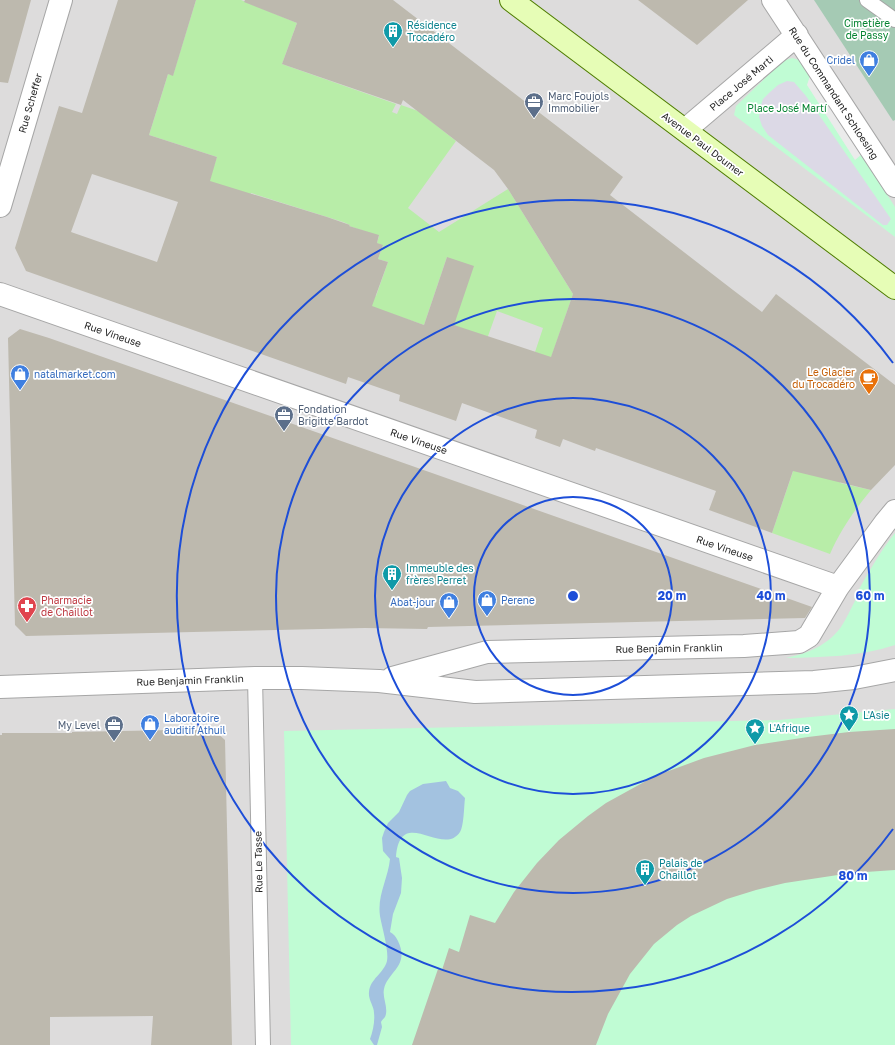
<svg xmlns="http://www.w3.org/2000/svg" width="895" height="1045" font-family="'Golos Text',sans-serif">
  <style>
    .residential { fill: #dddcdc }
    .grass { fill: #b8eda8 }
    .cemetery { fill: #a5cab4 }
    .park { fill: #c0fcd4 }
    .parking { fill: #ebebeb }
    .plaza { fill: #dcd9e6 }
    .water { fill: #a3c2e0 }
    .building { fill: #bdb9ae; fill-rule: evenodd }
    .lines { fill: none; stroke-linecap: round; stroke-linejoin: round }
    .service-casing { stroke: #a6a6a6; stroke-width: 16 }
    .minor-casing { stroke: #a6a6a6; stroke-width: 24 }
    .secondary-casing { stroke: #4e7c00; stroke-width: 24 }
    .service { stroke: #fff; stroke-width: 14 }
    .minor { stroke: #fff; stroke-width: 22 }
    .secondary { stroke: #e6fdb6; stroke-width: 22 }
    .ring { fill: none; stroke: #1d4ed8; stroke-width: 2 }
    .labels { text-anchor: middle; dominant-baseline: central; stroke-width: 3.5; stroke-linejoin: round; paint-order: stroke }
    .park-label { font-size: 10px; fill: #068432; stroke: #fff }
    .culture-label { font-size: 10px; fill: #0d838f; stroke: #fff; text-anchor: start }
    .shop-label { font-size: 10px; fill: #366cbe; stroke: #fff; text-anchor: start }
    .street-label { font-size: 10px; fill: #1f1f1f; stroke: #fff }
    .service-label { font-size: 10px; fill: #4e5e75; stroke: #fff; text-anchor: start }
    .food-label { font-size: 10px; fill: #c56008; stroke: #fff; text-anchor: end }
    .health-label { font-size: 10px; fill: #be3a42; stroke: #fff; text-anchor: start }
    .centre { fill: #1d4ed8; stroke: #fff; stroke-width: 2 }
    .ring-label { font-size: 12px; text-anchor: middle; font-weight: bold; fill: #1d4ed8; stroke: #fff; stroke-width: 3.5; stroke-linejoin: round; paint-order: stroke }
  </style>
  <rect width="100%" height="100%" fill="#f0efe5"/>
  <path class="residential" d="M0 0H895V1045H0Z"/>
  <path class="grass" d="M196 0H241L297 23 282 64 396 104 392 112 397 114 401 105 421 112 422 114 456 141 408 208 439 232 508 189 573 294 551 358 535 352 543 328 497 311 487 339 457 364 447 257 424 325 372 307 304 271 376 296 388 262 378 259 383 246 377 243 379 236 349 226 350 225 343 222 251 193 245 209 204 195 217 157 149 135 168 74 173 75Z
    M803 442 848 458 840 483 871 490C854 511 841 529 830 554L772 533Z"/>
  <path class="cemetery" d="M814 0H895V120L893 121Z"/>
  <path class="park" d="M792 58 803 61 895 207V237L734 115 736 106 783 61Z
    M895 533V645C859 657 823 657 786 658 808 653 827 646 841 627 847 618 851 608 856 599L854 598C867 575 879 553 895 533Z
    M895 709V1045H291L284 731 779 720Z"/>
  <path class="parking" d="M811 73 862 154 855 160 807 85Z"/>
  <path class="plaza" d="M787 81 794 82 806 96 891 219 887 225H883L768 135 762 126 759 117 760 108 763 99 769 93 778 85Z"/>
  <path class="water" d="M446 781 450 788 458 791 465 798C464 806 464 826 460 832 443 858 400 804 396 857L399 858 402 878 401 893 393 914 390 932C394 934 396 937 398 941 410 966 388 971 384 989 382 998 389 1008 385 1017 384 1018 382 1020 381 1022L382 1027 377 1045H374L370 1039C373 1031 375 1021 374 1013 374 1006 368 1000 369 992 370 979 384 973 387 961 389 950 382 928 380 916 377 895 388 879 390 859L383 851 382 838 384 832 388 823 399 812 407 795 410 791 423 784Z"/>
  <path class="building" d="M0 0H31L8 83 0 82Z
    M118 0H196L173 76 168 74 149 135 217 157 210 181 327 217 350 225 349 226 379 235 377 243 383 245 378 259 388 262 372 306 424 325 447 257 474 266 454 325 551 357 573 294 508 189 494 170 403 100 401 105 282 64 297 23 244 2 245 0H393L623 177 610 195 733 290 762 312 776 294 895 385V465L871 490 793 471 772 533 709 510 716 491 596 448 595 451 563 439 560 447 535 438 537 430 462 403 456 421 399 401 400 395 348 377 346 384 26 271 15 248 59 106 82 113ZM92 174 178 202 157 262 71 232Z
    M638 0H748L697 45Z
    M20 329 49 338 812 607 805 618 428 627 427 629 365 628 26 636 15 625 8 338Z
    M895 729V870L851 873 785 883 756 890 727 899 691 916 677 925 654 944 630 974 608 1014 596 1045H412L438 969 442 970 449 948 459 952 470 915 495 923 514 892 537 863 559 840 588 816 606 803 655 776 704 758 755 745 808 737 849 732Z
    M173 730H214L225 740 232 1045H151L153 1016 50 1017V1045H0V735H2V733H72V732Z"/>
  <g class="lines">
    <g class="service-casing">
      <path id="service" d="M867 0 895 20
        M255 678 263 1045"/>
    </g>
    <g class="minor-casing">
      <path id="minor" d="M773 0 895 186
        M685 130 797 35
        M0 206 61 0
        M0 294 838 587
        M392 678 487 652 744 646 799 642 809 636 838 587 885 523 895 511
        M0 687 255 678H302L379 681 475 692 814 682 854 678 895 670"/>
    </g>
    <g class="secondary-casing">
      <path id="secondary" d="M511 0 895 288"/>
    </g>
    <use href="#service" class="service"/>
    <use href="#minor" class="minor"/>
    <use href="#secondary" class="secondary"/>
  </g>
  <g class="ring">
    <circle cx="573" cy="596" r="99"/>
    <circle cx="573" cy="596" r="198"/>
    <circle cx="573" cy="596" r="297"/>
    <path d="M893 829A396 396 0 1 1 893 363"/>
  </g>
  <defs>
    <g id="building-pin" transform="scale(1)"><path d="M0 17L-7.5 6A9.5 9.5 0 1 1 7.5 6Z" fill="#0f9aa8" stroke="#fff"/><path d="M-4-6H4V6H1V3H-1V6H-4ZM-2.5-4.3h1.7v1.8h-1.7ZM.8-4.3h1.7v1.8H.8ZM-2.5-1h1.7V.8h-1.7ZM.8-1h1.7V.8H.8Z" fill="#fff"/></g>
    <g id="shop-pin" transform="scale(1)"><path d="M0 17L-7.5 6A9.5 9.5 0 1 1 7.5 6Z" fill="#3f7fe0" stroke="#fff"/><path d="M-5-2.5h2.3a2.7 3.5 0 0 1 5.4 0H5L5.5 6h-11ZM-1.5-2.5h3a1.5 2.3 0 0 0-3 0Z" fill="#fff"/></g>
    <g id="office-pin" transform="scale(1)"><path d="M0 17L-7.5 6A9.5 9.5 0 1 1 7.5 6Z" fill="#5c6f8a" stroke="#fff"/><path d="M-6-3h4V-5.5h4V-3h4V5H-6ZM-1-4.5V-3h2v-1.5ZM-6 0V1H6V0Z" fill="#fff"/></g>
    <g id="cafe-pin" transform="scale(1)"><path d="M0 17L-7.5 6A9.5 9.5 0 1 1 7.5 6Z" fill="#e8710a" stroke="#fff"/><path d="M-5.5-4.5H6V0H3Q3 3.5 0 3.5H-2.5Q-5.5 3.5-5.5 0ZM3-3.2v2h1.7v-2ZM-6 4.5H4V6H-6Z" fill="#fff"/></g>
    <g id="pharmacy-pin" transform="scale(1)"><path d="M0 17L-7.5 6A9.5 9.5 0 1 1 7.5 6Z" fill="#e0444e" stroke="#fff"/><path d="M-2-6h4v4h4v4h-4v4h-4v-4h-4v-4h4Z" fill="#fff"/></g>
    <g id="sight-pin" transform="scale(1)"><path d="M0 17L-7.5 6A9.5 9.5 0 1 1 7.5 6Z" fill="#0f9aa8" stroke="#fff"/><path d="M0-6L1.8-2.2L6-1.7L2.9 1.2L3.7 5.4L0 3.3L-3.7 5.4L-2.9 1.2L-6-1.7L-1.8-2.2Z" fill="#fff"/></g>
  </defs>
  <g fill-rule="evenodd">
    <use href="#building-pin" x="393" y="31"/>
    <use href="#shop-pin" x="869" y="60"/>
    <use href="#office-pin" x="534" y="102"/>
    <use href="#shop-pin" x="20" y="374"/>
    <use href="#cafe-pin" x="869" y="378"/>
    <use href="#office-pin" x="284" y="415"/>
    <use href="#building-pin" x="392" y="574"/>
    <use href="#shop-pin" x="487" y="600"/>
    <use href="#shop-pin" x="449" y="602"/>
    <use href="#pharmacy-pin" x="27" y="606"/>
    <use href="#sight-pin" x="849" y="715"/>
    <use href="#shop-pin" x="150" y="724"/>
    <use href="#office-pin" x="114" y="725"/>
    <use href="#sight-pin" x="755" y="728"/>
    <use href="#building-pin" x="645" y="869"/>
  </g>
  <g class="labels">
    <g class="park-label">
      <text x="867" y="23">Cimetière<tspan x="867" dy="12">de Passy</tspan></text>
      <text x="787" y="108">Place José Martí</text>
    </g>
    <g class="culture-label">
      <text x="407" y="25">Résidence<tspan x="407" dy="12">Trocadéro</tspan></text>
      <text x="406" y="568">Immeuble des<tspan x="406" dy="12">frères Perret</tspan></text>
      <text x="863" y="715">L'Asie</text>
      <text x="769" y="728">L'Afrique</text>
      <text x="659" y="863">Palais de<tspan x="659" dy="12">Chaillot</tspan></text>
    </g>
    <g class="shop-label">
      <text x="855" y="60" text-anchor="end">Cridel</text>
      <text x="34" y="374">natalmarket.com</text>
      <text x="501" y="600">Perene</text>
      <text x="435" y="602" text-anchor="end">Abat-jour</text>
      <text x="164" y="718">Laboratoire<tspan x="164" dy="12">auditif Athuil</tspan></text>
    </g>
    <g class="street-label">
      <text transform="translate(741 83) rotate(-40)">Place José Marti</text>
      <text transform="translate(834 93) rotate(57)">Rue du Commandant Schloesing</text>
      <text transform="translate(30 103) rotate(-74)">Rue Scheffer</text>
      <text transform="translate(703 144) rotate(37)">Avenue Paul Doumer</text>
      <text transform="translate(113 334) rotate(19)">Rue Vineuse</text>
      <text transform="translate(419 441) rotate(19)">Rue Vineuse</text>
      <text transform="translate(725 548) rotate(19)">Rue Vineuse</text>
      <text transform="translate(669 648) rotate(-1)">Rue Benjamin Franklin</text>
      <text transform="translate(190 680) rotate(-2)">Rue Benjamin Franklin</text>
      <text transform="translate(258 862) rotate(-91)">Rue Le Tasse</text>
    </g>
    <g class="service-label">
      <text x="548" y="96">Marc Foujols<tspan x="548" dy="12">Immobilier</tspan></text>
      <text x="298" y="409">Fondation<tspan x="298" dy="12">Brigitte Bardot</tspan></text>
      <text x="100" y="725" text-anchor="end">My Level</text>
    </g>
    <g class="food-label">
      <text x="855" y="372">Le Glacier<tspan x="855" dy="12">du Trocadéro</tspan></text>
    </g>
    <g class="health-label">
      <text x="41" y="600">Pharmacie<tspan x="41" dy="12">de Chaillot</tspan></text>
    </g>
  </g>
  <circle cx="573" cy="596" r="6" class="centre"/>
  <g class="ring-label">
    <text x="672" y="600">20 m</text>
    <text x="771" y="600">40 m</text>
    <text x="870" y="600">60 m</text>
    <text x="853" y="880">80 m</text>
  </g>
</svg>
